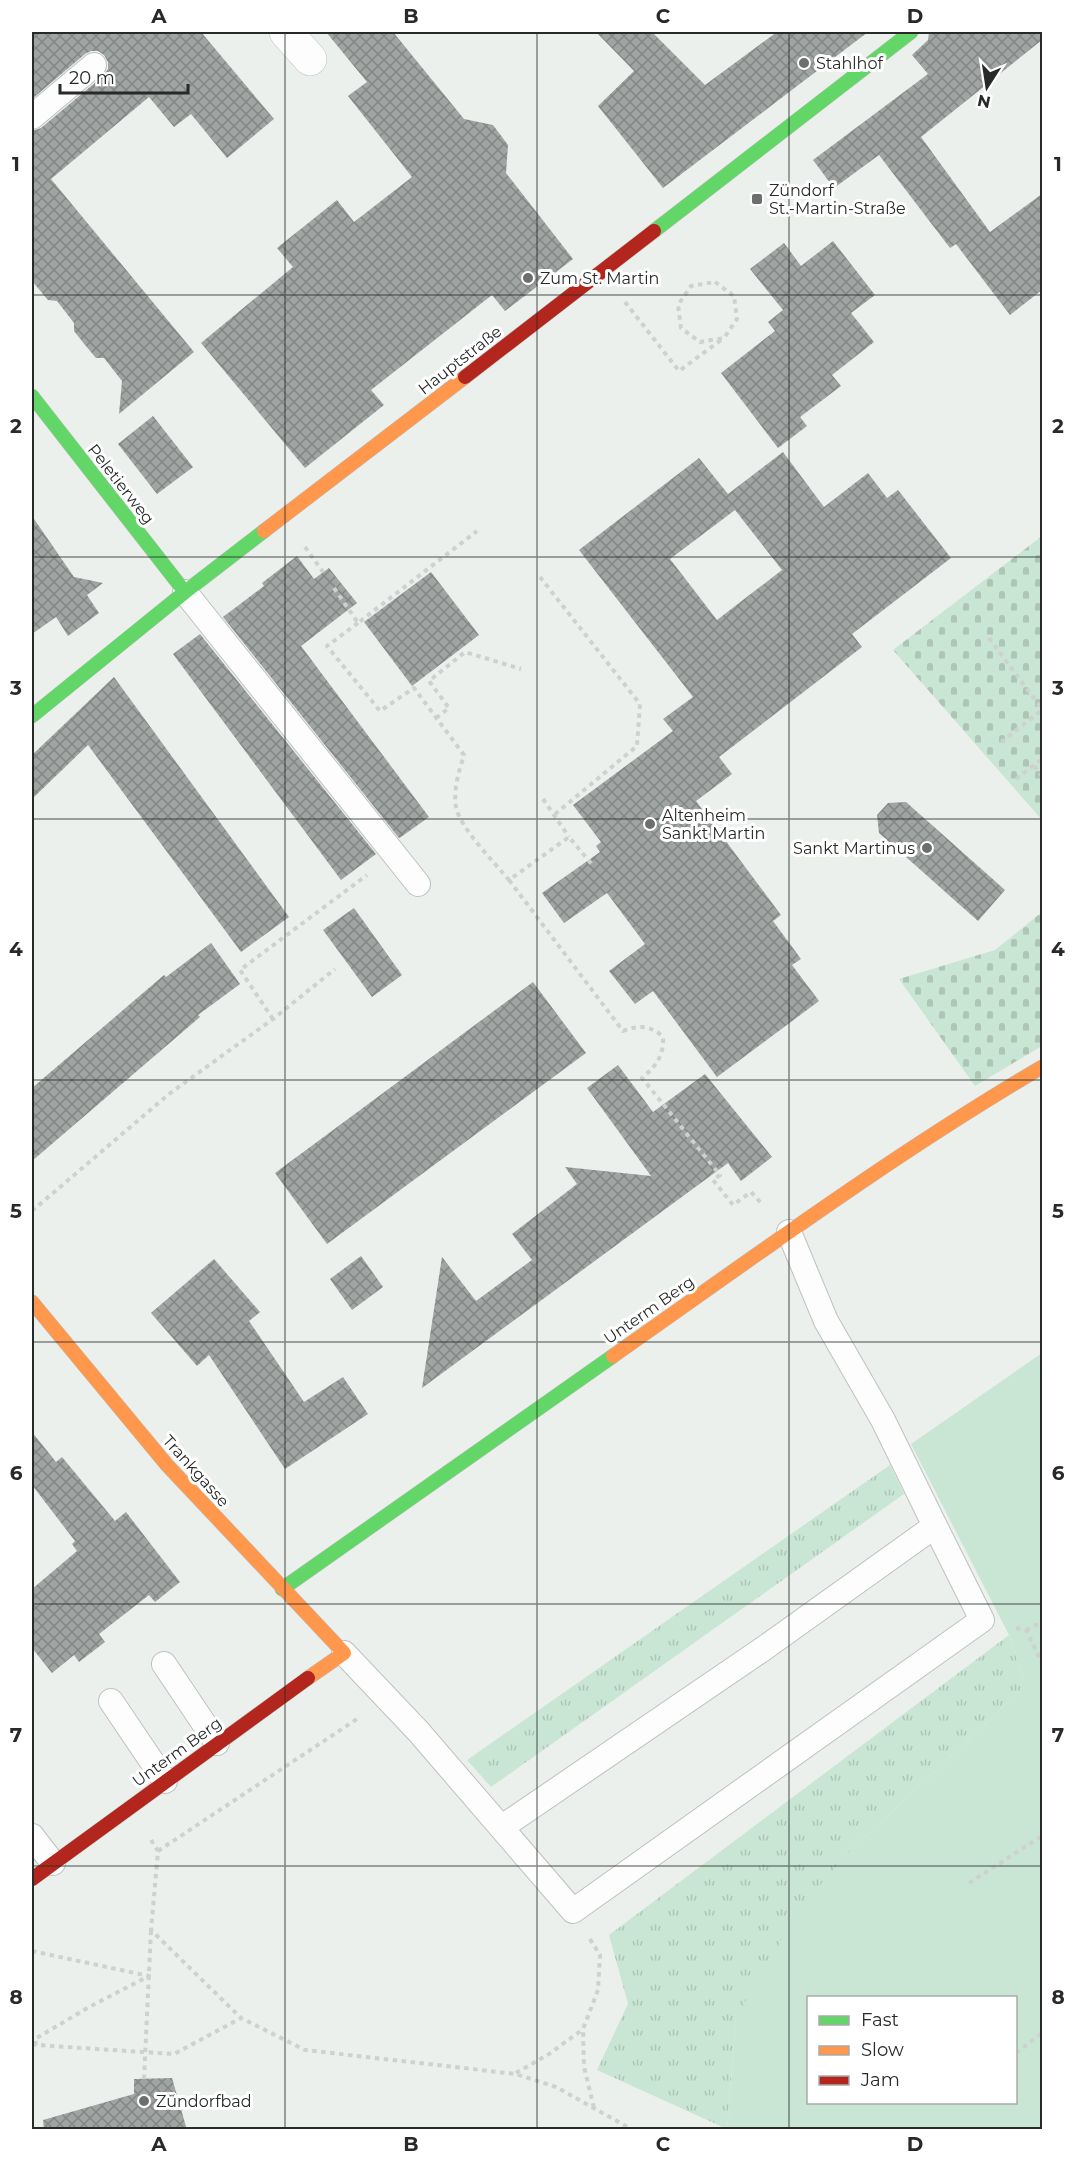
<svg xmlns="http://www.w3.org/2000/svg" width="1074" height="2161" font-family="Montserrat,sans-serif">
  <style>
    .grass { fill: url(#grass-tufts) }
    .cemetery { fill: url(#cemetery-stones) }
    .garden { fill: #c8e6d3; fill-rule: evenodd }
    .building { fill: url(#building-cross-hatch); fill-rule: evenodd }
    .lines { fill: none; stroke-linecap: round; stroke-linejoin: round }
    .lane-casing { stroke: #bec2bf; stroke-width: 26 }
    .street-casing { stroke: #bec2bf; stroke-width: 34 }
    .fast-casing { stroke: #bec2bf; stroke-width: 15 }
    .slow-casing { stroke: #bec2bf; stroke-width: 15 }
    .jam-casing { stroke: #bec2bf; stroke-width: 15 }
    .path { stroke: #cfd0cf; stroke-width: 4; stroke-dasharray: 4.5 4.5; stroke-linecap: butt }
    .lane { stroke: #fcfdfc; stroke-width: 24 }
    .street { stroke: #fcfdfc; stroke-width: 33 }
    .fast { stroke: #63d668; stroke-width: 14 }
    .slow { stroke: #ff974d; stroke-width: 14 }
    .jam { stroke: #b3261e; stroke-width: 14 }
    .grid { fill: none; stroke: #272a28; stroke-width: 1.5; stroke-opacity: 0.55 }
    .poi-dot { fill: #6c6f6d; stroke: #fff; stroke-width: 2 }
    .labels { text-anchor: middle; dominant-baseline: central; stroke-width: 6; stroke-linejoin: round; paint-order: stroke }
    .poi-label { font-size: 16px; fill: #272a28; stroke: #fff; text-anchor: start }
    .street-label { font-size: 16px; fill: #272a28; stroke: #fff }
    .neatline { fill: none; stroke: #272a28; stroke-width: 2 }
    .grid-label { font-size: 20px; text-anchor: middle; font-weight: bold; fill: #272a28 }
  </style>
  <defs>
    <pattern id="grass-tufts" width="24" height="20" patternUnits="userSpaceOnUse" patternTransform="scale(1.5)"><rect width="24" height="20" fill="#c8e6d3"/><path d="M3 7l-1-3M5 7V3M7 7l1-3M15 17l-1-3M17 17v-4M19 17l1-3" fill="none" stroke="#acc5b5"/></pattern>
    <pattern id="cemetery-stones" width="16" height="16" patternUnits="userSpaceOnUse" patternTransform="scale(1.5)"><rect width="16" height="16" fill="#c8e6d3"/><path d="M2 7V4a2 2 0 0 1 4 0v3zM10 15v-3a2 2 0 0 1 4 0v3z" fill="#acc5b5"/></pattern>
    <pattern id="building-cross-hatch" width="8" height="8" patternUnits="userSpaceOnUse" patternTransform="scale(1.5)"><rect width="8" height="8" fill="#a0a4a2"/><path d="M0 0l8 8M0 8l8-8" fill="none" stroke="#828684"/></pattern>
  </defs>
  <rect width="100%" height="100%" fill="#ebf0ed"/>
  <path class="grass" d="M890 1465 904 1494 491 1787 467 1760Z
    M1009 1635 1023 1678 1020 1691 847 1854 736 2017 727 2129 597 2070 628 2004 609 1935Z"/>
  <path class="cemetery" d="M1042 536V820L893 650Z
    M1042 912V1046L975 1086 899 979 995 950Z"/>
  <path class="garden" d="M1042 1353V2129H727L736 2017 800 1908 847 1854 1020 1691 1023 1678 1009 1635 911 1444ZM808 1998H1016V2102H808Z"/>
  <path class="building" d="M32 32H201L274 119 227 158 191 114 174 127 149 97 51 179 194 352 119 414 122 381 104 358H96L85 345 74 331V323L57 301 48 300 32 281V131L41 128 103 76 108 69V62L104 55 98 51H91L85 54 32 99Z
    M326 32H393L464 119 493 125 508 145 506 173 573 259 505 311 492 295 371 390 384 405 305 468 201 343 293 267 277 248 337 200 354 222 412 177 348 96 367 82Z
    M596 32H652L705 85 777 32H868L663 188 598 106 634 71Z
    M929 32H1042V40L921 137 990 232 1042 194V290L1010 315 956 244 950 248 879 155 834 188 813 160 928 74 912 55 928 40Z
    M833 241 875 295 851 313 874 342 832 375 841 386 800 417 807 426 778 448 721 373 775 331 768 322 783 310 750 269 784 243 801 266Z
    M153 416 193 467 157 494 118 444Z
    M783 452 824 507 868 473 887 498 898 490 951 558 852 634 862 647 719 757 732 774 696 801 781 915 773 921 801 959 792 965 819 1001 717 1077 653 991 635 1004 609 971 645 944 607 893 564 923 542 893 600 852 596 846 601 842 573 805 673 731 663 719 693 697 579 550 699 458 728 494ZM735 510 782 570 717 620 670 559Z
    M32 516 74 577 103 583 87 595 99 613 68 636 56 617 32 634Z
    M297 556 314 579 329 568 357 603 301 646 429 817 401 837 399 838 223 617 264 586 262 583Z
    M431 572 479 635 412 686 364 622Z
    M200 634 376 854 341 880 173 654Z
    M114 677 289 917 241 952 88 745 32 799V755Z
    M906 802 1005 890 978 921 879 833 877 815 888 803Z
    M354 908 402 975 372 997 323 930Z
    M211 943 240 984 198 1015 200 1017 32 1161V1088L164 975 166 977Z
    M533 982 586 1053 327 1244 275 1173Z
    M618 1065 653 1112 705 1074 772 1157 741 1181 728 1163 422 1388 442 1257 476 1301 532 1260 512 1234 577 1184 565 1167 651 1176 587 1088Z
    M361 1256 383 1287 352 1310 330 1279Z
    M214 1259 260 1312 249 1321 304 1402 343 1377 368 1414 285 1469 209 1355 197 1366 151 1313Z
    M32 1432 56 1462 62 1457 115 1521 126 1512 180 1582 155 1602 149 1595 99 1634 105 1642 79 1662 74 1655 52 1673 32 1648V1589L77 1551 72 1544 75 1541 32 1485Z
    M172 2078 187 2130H44L43 2120 134 2094V2079Z"/>
  <g class="lines">
    <g class="lane-casing">
      <path id="lane" d="M32 117 94 65
        M185 592 418 884
        M344 1653 418 1731 573 1911 982 1620 935 1526
        M164 1664 217 1743
        M111 1701 165 1781
        M502 1827 763 1649 935 1526 883 1420 826 1321 789 1232
        M32 1836 53 1863"/>
    </g>
    <g class="street-casing">
      <path id="street" d="M286 32 310 59"/>
    </g>
    <g class="fast-casing">
      <path id="fast" d="M654 231 911 32
        M32 396 185 592
        M32 716 185 592 264 531
        M282 1589 613 1356"/>
    </g>
    <g class="slow-casing">
      <path id="slow" d="M264 531 465 377
        M32 1302 167 1465 344 1653 308 1678
        M613 1356C754 1257 894 1154 1042 1067"/>
    </g>
    <g class="jam-casing">
      <path id="jam" d="M465 377 654 231
        M32 1879 308 1678"/>
    </g>
    <path class="path" d="M715 282 734 296 737 319 724 338 700 342 681 328 678 305 691 286Z
      M625 302 679 371 721 340
      M305 547 323 572
      M540 577 640 704 637 746 554 815
      M334 588 358 623 477 531
      M358 623 327 646 380 711 414 688 464 755C459 771 453 790 456 807 460 828 494 862 509 880L569 837 594 867
      M989 638 1042 709
      M436 718 449 708 429 681 465 652 521 669
      M1001 742 1042 710
      M1034 766 1042 776
      M1016 779 1042 759
      M543 799 569 837
      M509 880 623 1031C638 1025 651 1025 663 1037 664 1056 656 1066 642 1078L720 1175 713 1180 733 1205 751 1192 762 1204
      M273 1019 240 970 367 875
      M32 1211 169 1094 273 1019 335 969
      M1016 1628 1026 1630 1042 1663
      M1026 1630 1042 1622
      M151 1840 158 1851 151 1930 241 2018 305 2050 516 2074 556 2087 633 2130
      M158 1851 360 1717
      M969 1883 1042 1836
      M590 1939 600 1955 598 1990 583 2029 584 2067 594 2108
      M32 1951 149 1976 89 2007 35 2039 36 2045 174 2054 241 2018
      M1016 2053 1042 2033
      M516 2073 549 2054 582 2030
      M144 2079 151 1930"/>
    <use href="#lane" class="lane"/>
    <use href="#street" class="street"/>
    <use href="#fast" class="fast"/>
    <use href="#slow" class="slow"/>
    <use href="#jam" class="jam"/>
  </g>
  <path class="grid" d="M285 32V2130M537 32V2130M789 32V2130M32 295H1042M32 557H1042M32 819H1042M32 1080H1042M32 1342H1042M32 1604H1042M32 1866H1042"/>
  <g class="poi-dot">
    <circle cx="804" cy="63" r="6"/>
    <rect x="751" y="193" width="12" height="12" rx="3"/>
    <circle cx="528" cy="278" r="6"/>
    <circle cx="650" cy="824" r="6"/>
    <circle cx="927" cy="848" r="6"/>
    <circle cx="144" cy="2101" r="6"/>
  </g>
  <g class="labels">
    <g class="poi-label">
      <text x="816" y="63">Stahlhof</text>
      <text x="769" y="190">Zündorf<tspan x="769" dy="18">St.-Martin-Straße</tspan></text>
      <text x="540" y="278">Zum St. Martin</text>
      <text x="662" y="815">Altenheim<tspan x="662" dy="18">Sankt Martin</tspan></text>
      <text x="915" y="848" text-anchor="end">Sankt Martinus</text>
      <text x="156" y="2101">Zündorfbad</text>
    </g>
    <g class="street-label">
      <text transform="translate(460 360) rotate(-38)">Hauptstraße</text>
      <text transform="translate(121 484) rotate(52)">Peletierweg</text>
      <text transform="translate(649 1310) rotate(-35)">Unterm Berg</text>
      <text transform="translate(196 1471) rotate(48)">Trankgasse</text>
      <text transform="translate(177 1752) rotate(-36)">Unterm Berg</text>
    </g>
  </g>
  <rect width="1074" height="2161" fill="none" stroke="#ffffff" stroke-width="66"/>
  <rect x="807" y="1996" width="210" height="108" fill="#ffffff" stroke="#a9aaa9" stroke-width="1.5"/>
  <rect x="819" y="2016" width="30" height="9" fill="#63d668" stroke="#a9aaa9" stroke-width="1.5"/>
  <text x="861" y="2026" font-size="18" fill="#272a28">Fast</text>
  <rect x="819" y="2046" width="30" height="9" fill="#ff974d" stroke="#a9aaa9" stroke-width="1.5"/>
  <text x="861" y="2056" font-size="18" fill="#272a28">Slow</text>
  <rect x="819" y="2076" width="30" height="9" fill="#b3261e" stroke="#a9aaa9" stroke-width="1.5"/>
  <text x="861" y="2086" font-size="18" fill="#272a28">Jam</text>
  <g transform="translate(987 87) rotate(192)" stroke="#ffffff" stroke-width="4.5" paint-order="stroke">
  <path d="M0-4.5L10 22L0 15L-10 22Z" fill="#272a28"/>
  <text y="-9" font-size="16" font-weight="bold" text-anchor="middle" fill="#272a28">N</text>
  </g>
  <path d="M60 84v9h128v-9" fill="none" stroke="#272a28" stroke-width="3"/>
  <text x="69" y="84" font-size="18" fill="#272a28" stroke="#ffffff" stroke-width="4.5" paint-order="stroke">20 m</text>
  <rect x="33" y="33" width="1008" height="2095" class="neatline"/>
  <g class="grid-label">
    <text x="159" y="23">A</text>
    <text x="411" y="23">B</text>
    <text x="663" y="23">C</text>
    <text x="915" y="23">D</text>
    <text x="16" y="171">1</text>
    <text x="1058" y="171">1</text>
    <text x="16" y="433">2</text>
    <text x="1058" y="433">2</text>
    <text x="16" y="695">3</text>
    <text x="1058" y="695">3</text>
    <text x="16" y="956">4</text>
    <text x="1058" y="956">4</text>
    <text x="16" y="1218">5</text>
    <text x="1058" y="1218">5</text>
    <text x="16" y="1480">6</text>
    <text x="1058" y="1480">6</text>
    <text x="16" y="1742">7</text>
    <text x="1058" y="1742">7</text>
    <text x="16" y="2004">8</text>
    <text x="1058" y="2004">8</text>
    <text x="159" y="2151">A</text>
    <text x="411" y="2151">B</text>
    <text x="663" y="2151">C</text>
    <text x="915" y="2151">D</text>
  </g>
</svg>
